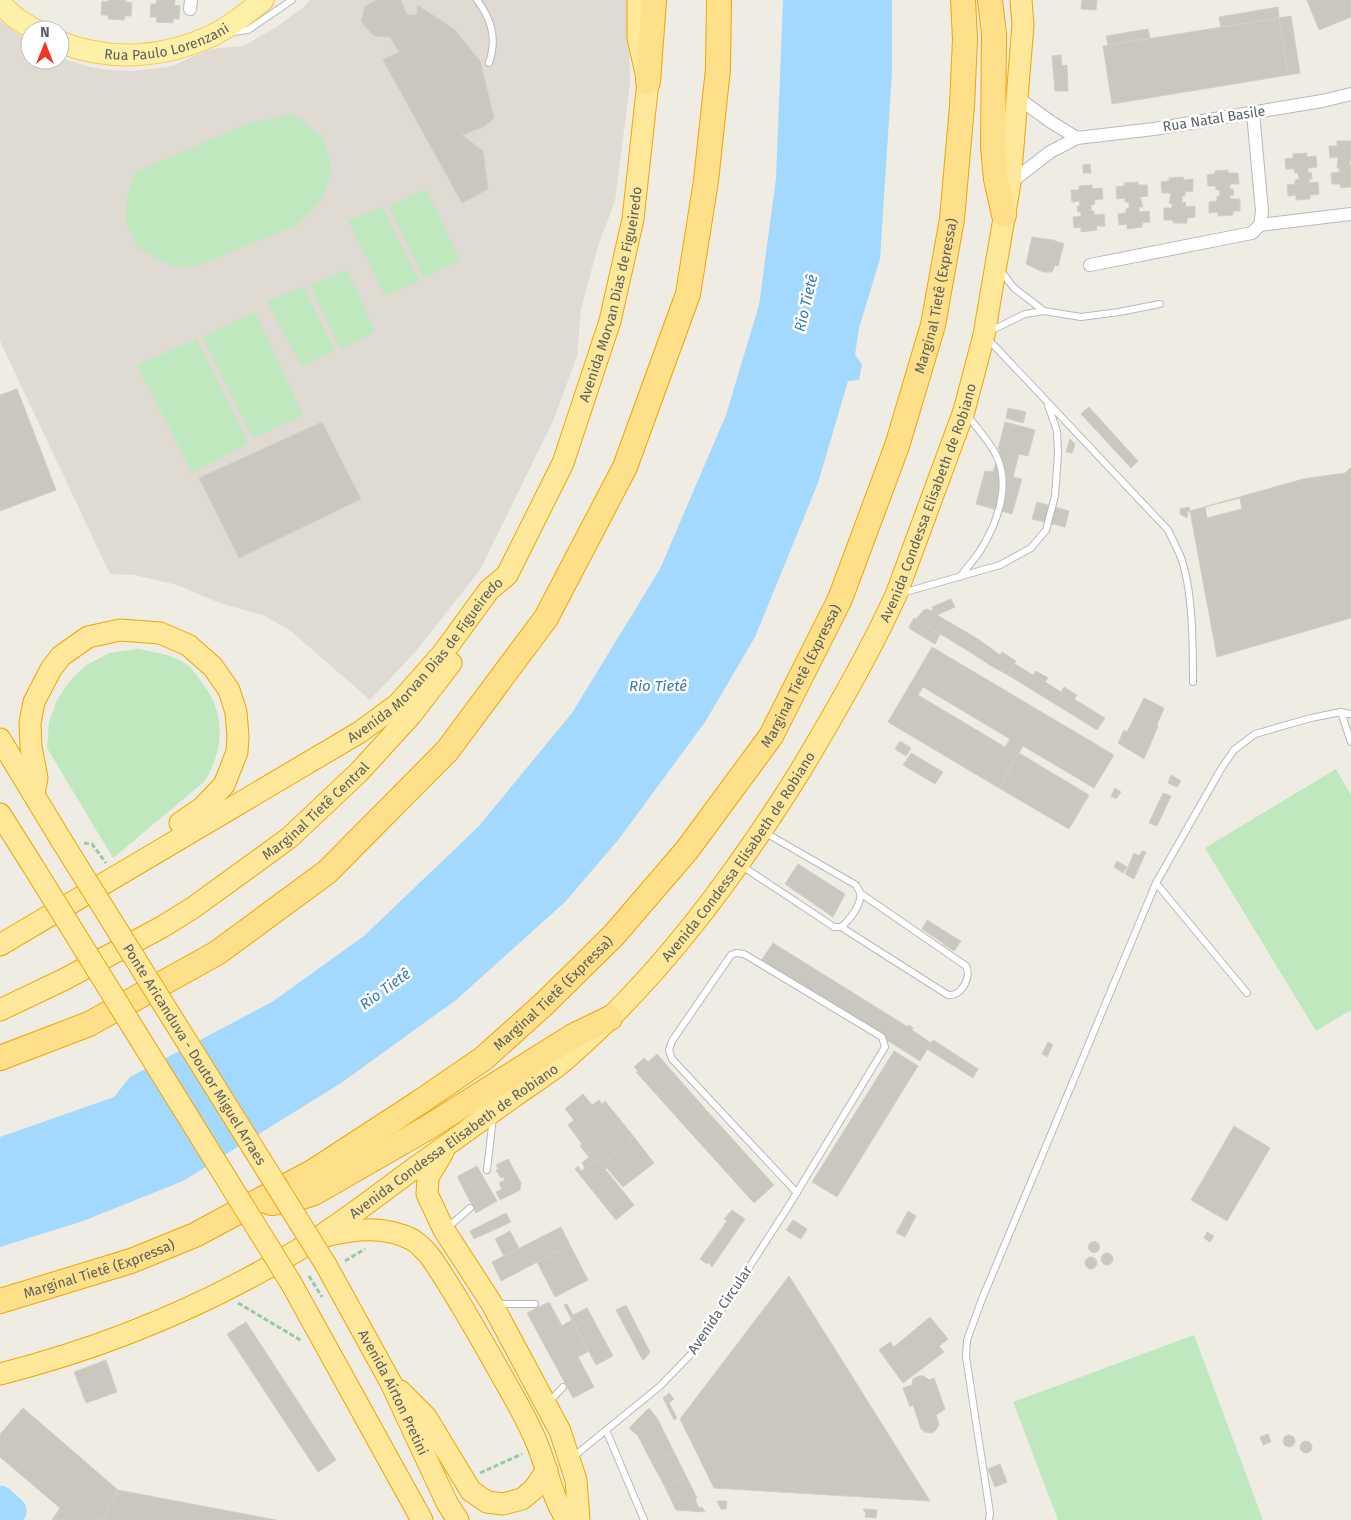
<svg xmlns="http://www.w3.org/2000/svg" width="1351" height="1520" font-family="'Fira Sans',sans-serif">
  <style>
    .education { fill: #dfdbd2 }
    .green { fill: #bfe8be }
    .water { fill: #a3d8ff }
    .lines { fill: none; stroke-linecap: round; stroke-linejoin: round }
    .river { stroke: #a3d8ff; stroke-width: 29 }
    .building { fill: #cac7c0; stroke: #d4cec1; fill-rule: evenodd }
    .service-casing { stroke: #b6b9be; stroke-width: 8 }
    .minor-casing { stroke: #b6b9be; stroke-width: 14 }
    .primary-casing { stroke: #f8c853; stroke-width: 23 }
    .trunk-casing { stroke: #f2a500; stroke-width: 23 }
    .motorway-casing { stroke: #f2a500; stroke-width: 26 }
    .path { stroke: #97c9a5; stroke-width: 3; stroke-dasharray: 5 2.5; stroke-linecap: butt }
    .service { stroke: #fff; stroke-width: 6 }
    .minor { stroke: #fff; stroke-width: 12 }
    .primary { stroke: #fff0a8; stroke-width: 21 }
    .trunk { stroke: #ffe899; stroke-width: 21 }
    .motorway { stroke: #ffe08a; stroke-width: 24 }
    .trunk-bridge-casing { stroke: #f2a500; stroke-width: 23; stroke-linecap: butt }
    .path-bridge { stroke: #97c9a5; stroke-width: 3; stroke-dasharray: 5 2.5; stroke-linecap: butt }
    .trunk-bridge { stroke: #ffe899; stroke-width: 21 }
    .labels { text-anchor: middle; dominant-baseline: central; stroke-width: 5; stroke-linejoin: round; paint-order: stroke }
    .street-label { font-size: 14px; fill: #5b6065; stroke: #fff }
    .water-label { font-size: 15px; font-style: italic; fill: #3b78b6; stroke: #fff }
  </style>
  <rect width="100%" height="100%" fill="#efece3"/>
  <path class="education" d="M310 0H628L630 83 615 201 598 246 581 309 577 356 554 419 480 570 416 651 370 700 292 632 265 616 217 602 177 585 134 575 110 574 0 341V21L30 42V60H60V58L90 67 110 70 132 71 169 67 211 49 243 46 275 28 304 7Z"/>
  <path class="green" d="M294 114 323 138 332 169 323 197 298 225 199 265 176 268 139 249 126 224 127 198 134 173 249 123Z
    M426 189 460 260 424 278 389 206Z
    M382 206 419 281 385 296 348 221Z
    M347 270 375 332 340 349 310 285Z
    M303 287 335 350 302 367 267 302Z
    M255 312 303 415 253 438 203 337Z
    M197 339 248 443 192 473 137 365Z
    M137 649C154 652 170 654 185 663 191 667 196 675 200 680 226 712 225 747 205 781L113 858 47 748 49 722 57 700 69 682 85 666 109 653Z
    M1336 769 1351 795V1010L1316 1031 1205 848Z
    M1194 1335 1263 1520H1058L1013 1402Z"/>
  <path class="water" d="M783 0H892V72L880 259 859 328 855 355 862 364 859 380 848 381 818 483 755 637 705 722 619 839 565 902 456 1000 341 1083 183 1181 83 1221 0 1247V1137L114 1097 130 1077 272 1002 364 936 478 827 572 713 660 569 726 415 759 305 776 179Z"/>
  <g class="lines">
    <path class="river" d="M0 1500 12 1511"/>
  </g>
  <path class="building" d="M108 0H126L125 2 132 3 131 16H125L124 20 108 19V15H101L102 1 108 2Z
    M157 0H175L174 5 180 6 179 19H173V23L156 22 157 17H150L151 4H156Z
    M377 0H401L407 15H417V5L454 29 480 61 494 118 485 126 462 135 483 151 488 189 462 203 383 60 399 52 390 37 374 36 361 22 365 6Z
    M1082 0H1097L1096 10 1081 9Z
    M1307 0H1351V17L1319 30Z
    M1278 7 1279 18 1221 27 1219 17Z
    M1291 16 1300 73 1288 75 1279 18Z
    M1279 18 1288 75 1112 104 1103 46Z
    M1148 29 1150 38 1108 45 1106 36Z
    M1061 55 1062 66 1067 65 1068 91H1055L1052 56Z
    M1337 141H1351V161H1349L1351 167V187L1341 188 1340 184H1332L1331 173 1340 172 1339 168H1337L1338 157 1330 158 1329 146H1337Z
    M1307 153V157L1316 156 1317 167 1308 168V173L1311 172 1312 179H1309V183L1318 182 1319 194 1310 195V199L1296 200V195L1288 196 1287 185 1295 184V180L1299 179 1298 173H1295L1294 169H1286L1285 159 1293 158V154Z
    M1090 164 1091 173H1083V165Z
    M1228 170V173H1238L1239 184H1230V189H1233L1234 195H1230V199H1240V211H1233V215L1218 216V212L1209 213V202L1217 201V196H1220L1219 189 1216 190V186H1208L1207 175 1215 174V171Z
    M1183 177 1184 180 1193 179V191L1185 192V196H1182V203L1185 202 1186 207 1195 206V217L1187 218V223H1173V220H1164V208H1172V203L1169 204 1171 193H1162L1161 182 1169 181V178Z
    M1138 182V185H1147L1148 196 1140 197 1143 207H1139V212L1149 211 1150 222 1142 223V227L1127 229V224L1119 225 1118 214 1126 213V209L1129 208V202H1125V198L1117 199 1116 187 1124 186V183Z
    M1092 185V189L1102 188 1103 199 1094 200 1095 204 1091 205V211H1094V215L1104 214 1105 226H1096L1097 230 1081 232V227L1074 228 1073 217 1081 216V212H1078L1077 206H1080L1079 201 1072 202 1071 190H1079V186Z
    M1032 237 1053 240 1064 244 1058 266 1055 265 1052 272H1043L1026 264Z
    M17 389 56 490 0 511V395Z
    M1089 407 1138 461 1131 468 1081 414Z
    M1008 408 1026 412 1023 423 1006 418Z
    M322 422 361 499 239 558 199 478Z
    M1005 422 1035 430 1028 456 1019 454 1013 477 1022 479 1012 514 976 504 985 471 993 472 1000 449H998Z
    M1070 439 1075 444 1072 453 1066 452Z
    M1351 467V618L1217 657 1190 511 1303 479 1345 473Z
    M1240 498 1242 509 1207 518 1205 507Z
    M1037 502 1069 511 1065 527 1032 519Z
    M1189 507 1190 511H1188L1187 518 1180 514V509Z
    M951 599 955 607 937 615 978 639 970 652 916 619 924 610 927 609 933 611 932 607Z
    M914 618 940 634 935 644 910 629 909 627Z
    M978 639 1000 655 993 667 970 652Z
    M932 647 1114 755 1094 788 1023 746 999 788 888 722ZM923 687 1010 739 1005 747 918 695Z
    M1002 652 1016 661 1008 675 993 667Z
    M1015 664 1033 675 1036 671 1048 678 1045 682 1061 692 1064 687 1077 695 1074 699 1105 718 1097 730 1008 675Z
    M1144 698 1164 708 1157 725 1158 726 1144 759 1118 743 1124 730 1127 732Z
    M900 741 911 748 906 756 895 749Z
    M911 753 943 772 935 784 903 765Z
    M1019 753 1089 795 1069 829 999 788Z
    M1171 775 1181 781 1177 787 1168 783Z
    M1115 788 1121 792 1116 799 1111 796Z
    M1163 793 1171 796 1157 826 1149 823Z
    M1142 851 1146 852 1134 879 1125 874 1134 853 1139 856Z
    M1117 861 1127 867 1123 873 1114 867Z
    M798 864 845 894 833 917 785 884Z
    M927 920 949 934 943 943 922 929Z
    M949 934 961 941 954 951 943 944Z
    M773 943 908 1027 909 1025 913 1028 912 1030 931 1043 920 1061 761 961Z
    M933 1040 978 1069 973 1078 927 1049Z
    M1048 1042 1053 1045 1047 1057 1042 1054Z
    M894 1051 918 1066 837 1197 812 1182Z
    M657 1054 700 1103 680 1121 636 1072 638 1071 634 1067 644 1058 648 1062Z
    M583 1094 592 1105 599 1100 602 1104 605 1101 634 1137 630 1140 632 1142 622 1150 620 1148 602 1165 597 1159 585 1168 582 1163 589 1157 580 1146 582 1144 568 1125 574 1120 565 1109Z
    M700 1103 774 1185 754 1203 680 1121Z
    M1234 1126 1270 1148 1227 1221 1191 1200Z
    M634 1137 654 1163 623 1187 607 1168 605 1169 602 1165 620 1148 622 1150 632 1142 630 1140Z
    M508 1159 521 1183 520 1190 500 1200 496 1192 502 1189 499 1183 505 1180 503 1177 501 1178 496 1170 499 1169 496 1165Z
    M597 1159 634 1205 616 1220 575 1169 578 1166 581 1171Z
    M477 1166 497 1201 476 1213 458 1178V1176Z
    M732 1210 745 1219 712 1267 708 1262 707 1264 700 1259 727 1221 724 1219Z
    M908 1211 916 1216 905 1237 896 1233Z
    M506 1213 511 1222 474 1239 470 1231Z
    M793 1220 807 1229 801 1239 786 1230Z
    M561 1227 570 1245 501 1281 492 1262Z
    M510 1231 519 1248 504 1256 495 1239Z
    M1207 1232 1214 1236 1210 1242 1204 1238Z
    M1088.5 1247a5.5 5.5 0 1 1 11 0a5.5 5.5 0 1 1-11 0Z
    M570 1245 588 1280 555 1297 537 1262Z
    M1101 1259a6 6 0 1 1 12 0a6 6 0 1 1-12 0Z
    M1085 1263a6 6 0 1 1 12 0a6 6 0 1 1-12 0Z
    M789 1276 855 1381 930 1501 714 1488 680 1419Z
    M549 1302 562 1326 572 1320 589 1351 578 1357 594 1387 573 1398 527 1313Z
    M567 1304 573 1315 587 1308 592 1317 575 1326 564 1305Z
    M626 1305 650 1352 644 1360 642 1359 616 1310Z
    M592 1317 613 1356 596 1365 575 1326Z
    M930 1317 948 1339 939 1346 944 1352 903 1383 879 1350 890 1342 894 1347Z
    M246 1322 336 1460 318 1472 227 1334Z
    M106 1360 117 1392 86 1403 74 1372Z
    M919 1376H924L929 1380 934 1378 945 1409 936 1415 939 1425 935 1431 931 1433 925 1432 921 1429 913 1405 910 1407 903 1388 912 1385 913 1379Z
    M669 1393 674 1399 669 1403 677 1418 674 1420 663 1398Z
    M23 1408 118 1490 103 1520H52L60 1508 0 1457V1434Z
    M649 1408 657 1418 638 1436 629 1428Z
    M657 1418 674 1452 652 1463 638 1436Z
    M1268 1434 1271 1442 1263 1445 1260 1437Z
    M1283 1441a6 6 0 1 1 12 0a6 6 0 1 1-12 0Z
    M1300 1447a6 6 0 1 1 12 0a6 6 0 1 1-12 0Z
    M674 1452 686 1476 665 1487 652 1463Z
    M1000 1464 1007 1482 995 1487 988 1469Z
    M686 1476 697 1498 695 1499 699 1508 702 1507 705 1512 676 1510 665 1487Z
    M118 1490 276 1520H103Z
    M717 1501H727L726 1509H721Z
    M863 1509 877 1510 876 1518 865 1517 866 1513Z"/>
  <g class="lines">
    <g class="service-casing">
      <path id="service" d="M477 0C492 20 497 39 489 63
        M233 32 248 30 292 0
        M1001 271 1014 288 1044 311
        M990 331 1025 314 1044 311 1081 317 1119 312 1160 304
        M988 339 1168 530C1172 538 1176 547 1180 555 1193 588 1193 646 1193 682
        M960 577C967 567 977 557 983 546 998 520 1011 484 996 455 990 442 976 427 967 415
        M902 593 1000 565 1031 548 1046 530 1055 496 1058 453 1057 431 1048 405
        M1341 712 1351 742
        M742 866 834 927H841C849 921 863 903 860 892 859 890 857 888 856 885L764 832
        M1156 883 1247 993
        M841 927 948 995C961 997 972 977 966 966L860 893
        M487 1170 493 1117
        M447 1228 470 1208
        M496 1304H535
        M549 1402 563 1387
        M606 1430 644 1520
        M573 1457 659 1387 697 1348 788 1207 885 1047 882 1037 744 954 736 953 731 955 672 1041 669 1050 672 1059 797 1193
        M989 1520 990 1513 966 1357 967 1340 982 1299 1156 883 1221 769 1234 750 1255 734 1311 718 1341 712 1351 714"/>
    </g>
    <g class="minor-casing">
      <path id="minor" d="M190 9 191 0
        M1018 98 1051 122 1077 138
        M1010 183 1050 152 1077 138 1154 129 1322 101 1351 94
        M1260 225 1351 214
        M1090 265 1252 233 1260 225 1262 211 1253 113"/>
    </g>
    <g class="primary-casing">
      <g id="primary">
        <path d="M0 4 17 19 35 30"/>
        <path id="s1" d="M60 42C110 62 165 58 213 35 231 26 247 13 263 0"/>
      </g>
    </g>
    <g class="trunk-casing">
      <g id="trunk">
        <path d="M0 739 63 843"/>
        <path d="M34 794 37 778 31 747 30 723 34 702 51 669 61 656 88 637 120 630 160 633 188 645 213 667 229 690 236 712 238 736 237 752 224 785 202 808 180 823"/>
        <path d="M0 814 31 863"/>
        <path id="s2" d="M0 945 360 732 398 704 443 653 489 590 507 575 563 463 610 321 633 219 648 82 638 38V0"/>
        <path id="s3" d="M0 1010 63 980 162 927 194 907 289 838 359 772 411 715 451 663"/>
        <path d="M443 1152 428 1177 427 1194 444 1230 492 1304 560 1431 576 1480 579 1520"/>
        <path d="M325 1236C355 1229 384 1225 413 1240 419 1244 428 1253 432 1259 456 1294 477 1332 498 1369 512 1394 528 1420 538 1446 548 1471 552 1498 567 1520"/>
        <path id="s4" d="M326 1265 391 1383 447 1503 458 1520"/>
        <path d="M291 1283 422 1520"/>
        <path id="s5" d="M0 1374C111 1346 219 1300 316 1239 350 1217 383 1191 416 1167 450 1143 483 1119 516 1095 533 1083 551 1072 566 1059 659 978 734 877 799 773 834 715 868 656 896 595L964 411 984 335 1010 183 1023 25 1021 0"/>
        <path d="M400 1391 426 1417 471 1491 487 1502 503 1504 522 1499 534 1489 547 1470"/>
      </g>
    </g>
    <g class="motorway-casing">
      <g id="motorway">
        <path d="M990 0 994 34 993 147 996 179 1004 215"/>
        <path d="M648 82 654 0"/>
        <path d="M0 1058 89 1024 217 953 327 872 447 751 546 618 625 467 688 294 706 181 718 69 719 0"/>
        <path d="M271 1203 289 1201 314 1193 427 1128 573 1036 610 1018"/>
        <path id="s6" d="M0 1301 131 1261 195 1235 314 1171 420 1102 484 1058 544 1004 614 935 687 850 771 736 840 599 897 446 933 325 952 219 962 106 965 39 963 0"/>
      </g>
    </g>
    <path class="path" d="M84 843 92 844 106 863
      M345 1261 365 1249
      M238 1303 302 1341
      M480 1473 522 1454"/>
    <use href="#service" class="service"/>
    <use href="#minor" class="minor"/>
    <use href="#primary" class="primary"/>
    <use href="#trunk" class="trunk"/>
    <use href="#motorway" class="motorway"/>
    <g class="trunk-bridge-casing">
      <g id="trunk-bridge">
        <path id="s7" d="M63 843 326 1265"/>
        <path d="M31 863 291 1283"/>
      </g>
    </g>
    <path class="path-bridge" d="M309 1276 322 1297"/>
    <use href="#trunk-bridge" class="trunk-bridge"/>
  </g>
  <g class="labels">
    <g class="street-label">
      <text stroke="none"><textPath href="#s1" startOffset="110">Rua Paulo Lorenzani</textPath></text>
      <text transform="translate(1214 119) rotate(-9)">Rua Natal Basile</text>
      <text stroke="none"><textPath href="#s2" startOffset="936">Avenida Morvan Dias de Figueiredo</textPath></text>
      <text stroke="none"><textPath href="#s6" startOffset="1450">Marginal Tietê (Expressa)</textPath></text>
      <text stroke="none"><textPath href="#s5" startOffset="1324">Avenida Condessa Elisabeth de Robiano</textPath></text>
      <text stroke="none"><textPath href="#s2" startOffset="516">Avenida Morvan Dias de Figueiredo</textPath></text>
      <text stroke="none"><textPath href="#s6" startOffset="1045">Marginal Tietê (Expressa)</textPath></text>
      <text stroke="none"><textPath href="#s3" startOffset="375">Marginal Tietê Central</textPath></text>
      <text stroke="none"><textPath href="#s5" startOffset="920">Avenida Condessa Elisabeth de Robiano</textPath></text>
      <text stroke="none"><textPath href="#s6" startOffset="640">Marginal Tietê (Expressa)</textPath></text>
      <text stroke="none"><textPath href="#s7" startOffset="249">Ponte Aricanduva - Doutor Miguel Arraes</textPath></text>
      <text stroke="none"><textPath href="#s5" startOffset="514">Avenida Condessa Elisabeth de Robiano</textPath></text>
      <text stroke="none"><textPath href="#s6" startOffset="104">Marginal Tietê (Expressa)</textPath></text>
      <text transform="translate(720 1310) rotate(-56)">Avenida Circular</text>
      <text stroke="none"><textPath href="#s4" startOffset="144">Avenida Aírton Pretini</textPath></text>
    </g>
    <g class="water-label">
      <text transform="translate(806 303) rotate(-77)">Rio Tietê</text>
      <text x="658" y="686">Rio Tietê</text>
      <text transform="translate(385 989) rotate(-36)">Rio Tietê</text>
    </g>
  </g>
  <g transform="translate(45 45)"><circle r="24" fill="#ffffff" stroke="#bdbfc1"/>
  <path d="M0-4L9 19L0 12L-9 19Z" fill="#f13527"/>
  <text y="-8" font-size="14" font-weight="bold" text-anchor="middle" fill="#5b6065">N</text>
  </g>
</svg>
